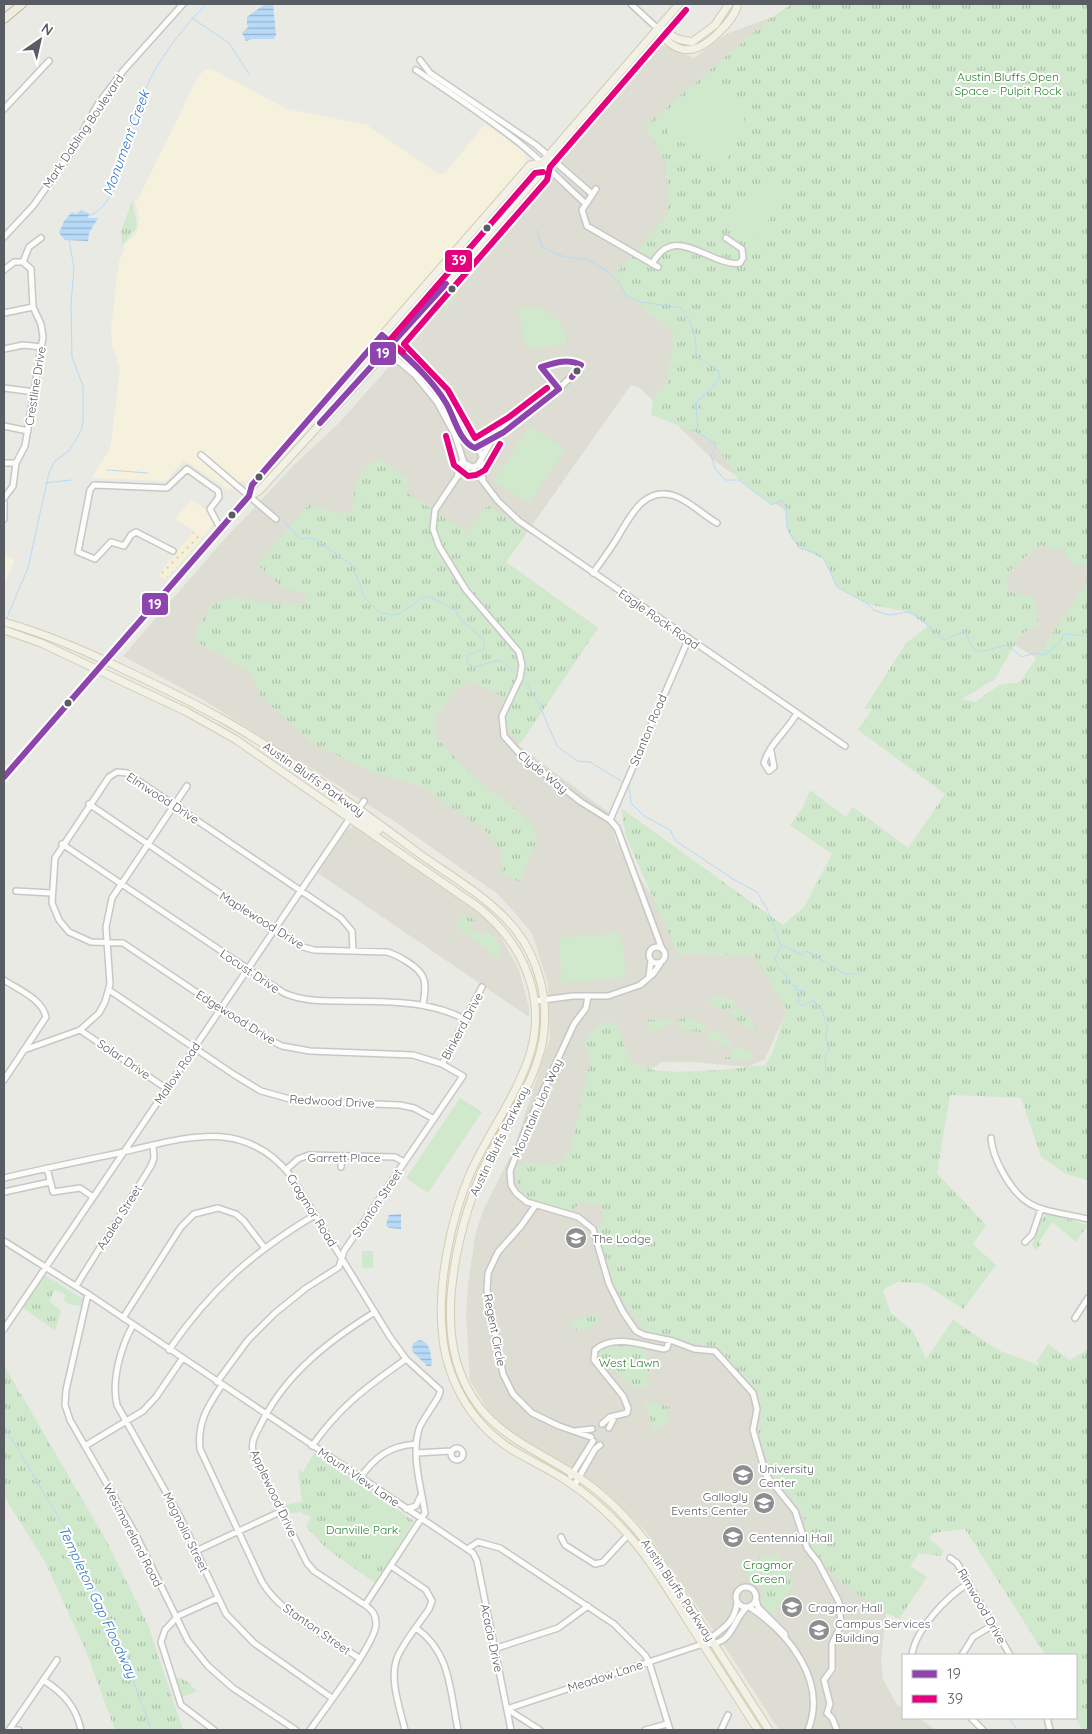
<svg xmlns="http://www.w3.org/2000/svg" width="1092" height="1734" font-family="Quicksand,sans-serif">
  <style>
    .commercial { fill: #f6f1dc }
    .education { fill: #ddddd3 }
    .grass { fill: url(#grass-tufts) }
    .sand { fill: url(#sand-dots) }
    .garden { fill: #d0e9cd }
    .water { fill: url(#water-rules) }
    .lines { fill: none; stroke-linecap: round; stroke-linejoin: round }
    .stream { stroke: #b6daf7; stroke-width: 1 }
    .minor-casing { stroke: #c7c8c6; stroke-width: 8 }
    .major-casing { stroke: #d5ccaf; stroke-width: 9 }
    .highway-casing { stroke: #c2b592; stroke-width: 10 }
    .minor { stroke: #fcfcfb; stroke-width: 5 }
    .major { stroke: #f2f1e7; stroke-width: 7 }
    .highway { stroke: #eeece0; stroke-width: 8 }
    .bus-1-casing { stroke: #fff; stroke-width: 10 }
    .bus-2-casing { stroke: #fff; stroke-width: 10 }
    .bus-1 { stroke: #8e44ad; stroke-width: 6 }
    .bus-2 { stroke: #e5007d; stroke-width: 6 }
    .bus-dot { fill: #595d63; stroke: #fff; stroke-width: 2 }
    .labels { text-anchor: middle; dominant-baseline: central; stroke-width: 4; stroke-linejoin: round; paint-order: stroke }
    .park-label { font-size: 12px; fill: #2a8230; stroke: #fff }
    .street-label { font-size: 12px; fill: #595d63; stroke: #fff }
    .poi-label { font-size: 12px; fill: #595d63; stroke: #fff; text-anchor: start }
    .water-label { font-size: 14px; font-style: italic; fill: #3377c6; stroke: #fff }
    .line-badge { stroke: #fff; stroke-width: 2 }
    .badge-label { font-size: 14px; text-anchor: middle; font-weight: bold; fill: #fff }
  </style>
  <defs>
    <pattern id="grass-tufts" width="24" height="20" patternUnits="userSpaceOnUse" patternTransform="scale(1.25)"><rect width="24" height="20" fill="#d0e9cd"/><path d="M3 7l-1-3M5 7V3M7 7l1-3M15 17l-1-3M17 17v-4M19 17l1-3" fill="none" stroke="#acc0aa"/></pattern>
    <pattern id="sand-dots" width="8" height="8" patternUnits="userSpaceOnUse" patternTransform="scale(1.25)"><rect width="8" height="8" fill="#f5f0d6"/><path d="M2 2h.1M6 6h.1" fill="none" stroke="#d4d0ba" stroke-width="1.8" stroke-linecap="round"/></pattern>
    <pattern id="water-rules" width="6" height="5" patternUnits="userSpaceOnUse" patternTransform="scale(1.25)"><rect width="6" height="5" fill="#b6daf7"/><path d="M0 2.5h6" fill="none" stroke="#97b4cc"/></pattern>
  </defs>
  <rect width="100%" height="100%" fill="#eaeae4"/>
  <path class="commercial" d="M207 69H212L287 109 367 125 440 175 445 173 485 124 523 151 527 162 250 480 240 481 229 490 184 460 166 481 91 478 108 452 111 443 120 368 112 344 111 329 119 261 125 248 123 246 136 234 138 228 139 217 135 200 138 199 199 75Z
    M191 500 206 509 214 523 203 537 175 519Z
    M4 553 14 560 4 586Z"/>
  <path class="education" d="M772 17 1088 234V618L1061 672 809 527 712 459 640 388 631 385 506 562 598 628 518 745 608 812 616 841 657 904 678 954 754 955 780 992 787 1010 765 1059 748 1067 694 1062H662L644 1074 600 1201 604 1216 598 1231 604 1249 645 1331 719 1348 758 1395 762 1411 759 1431 774 1479 803 1512 810 1546 838 1580 886 1613 881 1661 883 1679 897 1705 903 1708V1718H919L936 1730H779L729 1653 646 1532 604 1490 509 1431 488 1410 470 1381 466 1315 468 1285 475 1236 482 1213 514 1148 550 1038 548 984 532 933 499 895 397 823 205 701 123 656 222 542 296 463 337 425 477 268 513 226 598 107 658 43 694 58 726 34Z
    M354 826 476 907 497 929 519 970 529 1008V1017L318 873 347 830Z"/>
  <path class="grass" d="M792 4H1088V563L1072 566 1068 556 1066 557 1065 549H1052L1041 545 1013 566 1005 582 1012 593 1033 596 1039 625 1021 634 995 679 962 699 975 702 999 685 1020 682 1088 581V1180L1066 1174 1041 1157 1021 1098 950 1095 937 1173 986 1225 973 1244 996 1265 963 1309 923 1283 897 1282 883 1290 891 1313 913 1331 926 1359 953 1320 998 1350 1038 1365 1039 1363 1036 1362 1048 1344 1070 1360 1088 1349V1730H1082L1076 1717V1655H1045L965 1529 933 1533 929 1538 944 1551 941 1556 919 1553 910 1566 927 1577 899 1619 886 1613 838 1581 810 1546 803 1512 774 1479 758 1431 762 1411 758 1395 719 1348 645 1331 616 1291 598 1230 604 1216 600 1202 591 1204 583 1201 571 1211C545 1205 511 1199 517 1166L531 1163 558 1165 570 1150 591 1057 584 1045C589 1033 596 1025 609 1020 612 1023 618 1027 620 1031 626 1043 621 1049 633 1062 649 1080 740 1068 765 1065 777 1049 778 1029 787 1010L754 955 678 954 626 837 621 808 783 925 804 907 832 854 790 825 803 807 810 790 846 817 853 807 908 848 945 794 858 730 872 709H864L906 643 928 626 908 612 868 604 837 587 824 559C808 551 791 547 787 527 784 516 788 509 782 500L772 505 739 480 714 443 698 433 651 415 653 398 667 384 674 332 626 295 613 277 668 215 666 162 645 126 772 17Z
    M133 199C133 228 147 218 122 245L121 231Z
    M460 279 461 285 449 307 447 310 444 308H438L435 306 452 290Z
    M378 458 409 480 407 493 467 532 488 505 526 532 506 562 598 628 521 743 505 727 507 702 501 696 470 680 456 690 433 721 437 738 457 760 489 790 507 802 533 825 537 839 519 882 502 873 501 851 487 832 421 786 374 773 314 744 260 696 252 675 227 658 195 641 199 625 214 604 234 597 277 605 306 603 305 592 284 589 258 565 309 504 336 514 352 511C355 484 357 475 378 458Z
    M466 915 475 920 469 927 481 935 477 942 458 928 457 920Z
    M713 997H724L734 1001 736 1005C724 1013 716 1008 706 1000Z
    M738 1007 752 1021 756 1030 748 1029 728 1012Z
    M689 1018 704 1025 706 1033 681 1029 678 1019Z
    M673 1020 656 1032 650 1030 647 1020Z
    M710 1030 718 1033 733 1045 729 1047 708 1038Z
    M736 1047 752 1053 749 1061 725 1059V1057H730L732 1050Z
    M1046 1213 1088 1225 1076 1242 1052 1222 1039 1242 1041 1244 1037 1250 1032 1246 1037 1227Z
    M45 1275 83 1299 81 1306 68 1304 63 1300 66 1295 55 1290 49 1301 61 1310 55 1331 22 1307Z
    M595 1314 600 1322 583 1332 581 1328 574 1331 571 1322Z
    M615 1344 647 1348 645 1361 650 1362 647 1386 641 1388 630 1386 612 1367 596 1357 600 1349Z
    M4 1365 106 1540 148 1625 183 1730H115L86 1651 45 1562 4 1496Z
    M645 1401 670 1407 667 1413 668 1421 654 1430Z
    M314 1453 414 1521 375 1583 327 1549 306 1527 311 1517 300 1512 287 1514 283 1505 302 1502 298 1469 303 1472Z
    M776 1554 782 1560 793 1584 779 1608 776 1606V1613L773 1616 763 1606 762 1590 753 1581 747 1579C750 1561 758 1555 776 1554Z
    M178 1677 188 1682 197 1691 182 1697 176 1678Z"/>
  <path class="sand" d="M194 531 203 537 165 580 158 575Z"/>
  <path class="garden" d="M708 76C754 110 753 117 724 164L709 154 668 136 666 123 697 93Z
    M532 171 534 174 414 315 412 313 448 265Z
    M764 177 787 193 751 246 728 230Z
    M518 308C544 305 564 316 567 344L531 349 526 348Z
    M530 426 565 449 529 503 494 481Z
    M486 930 498 941 501 950 497 958 477 942Z
    M621 933 626 977 562 983 559 938Z
    M460 1098 482 1112 428 1193 406 1178Z
    M362 1251H373V1268H362Z
    M370 1505 399 1523 401 1526 382 1556C366 1543 361 1523 370 1505Z"/>
  <path class="water" d="M265 4H273L276 35 274 39H252L246 41 242 33 249 26 247 25V17Z
    M81 210 90 214 87 218H98L89 233 88 241 65 240 59 233 64 221 72 212 76 214Z
    M401 1214V1229L389 1228 386 1225 389 1215Z
    M420 1340C430 1342 431 1354 432 1363L431 1366H427L412 1351 413 1343Z"/>
  <g class="lines">
    <path class="stream" d="M192 18 229 43 249 74
      M521 215 530 223
      M88 216C119 205 118 163 127 137 132 121 138 105 145 90 159 58 182 28 207 4
      M537 230 542 247 562 256 588 260 606 270 618 281 626 295 641 302 681 308C692 322 697 338 696 356L718 370 720 379 696 403 698 433 715 443V449L711 455 715 468 725 480H739L772 505 782 500 786 507 787 528 799 548 816 553 824 559 837 587 868 604 873 610 889 615 908 612 916 615 944 640 965 631 972 647 979 652 1007 645 1022 657 1034 653 1045 655 1059 643 1064 634 1088 636
      M107 470 148 473
      M45 483 71 480
      M282 519 300 539 313 538 352 565 365 598 379 612 391 615 399 614 422 598 428 596 455 610 461 620 484 640V649L467 655V662L473 667C492 665 496 652 513 671
      M6 620 28 568 49 473 55 461 69 451 81 431 83 422V386L72 357 71 304 74 268 69 239
      M527 684 539 704 557 746 577 761 590 762 621 781
      M629 786 631 803 644 816 670 830 676 841 733 879 757 892 768 911 781 945 775 959 779 969 786 974 787 982 796 986V990L804 991 797 1001 802 1006 814 1000 816 1006 822 1009 828 1031 825 1035 829 1050 825 1056 826 1073
      M782 945 802 955 807 951 845 974H859
      M4 1426 69 1535 126 1659 151 1730
      M1009 1718 1017 1730"/>
    <g class="minor-casing">
      <path id="minor" d="M631 4 657 28
        M420 60 430 73 536 145 592 194
        M416 70C452 94 490 119 523 146 545 164 565 185 586 204
        M4 109 49 61
        M596 189 582 210 587 226 658 267
        M4 237 33 206 70 154 98 104 123 71 183 4
        M23 262 29 247 41 238
        M652 264C670 231 692 250 720 260 727 262 733 265 740 263L743 258 742 249 726 238
        M4 270 14 262H23L31 269 33 307 41 324 43 337 25 446 16 463
        M4 313 33 307
        M382 335 434 384 452 412 465 440 479 450 482 456
        M376 342 415 375 437 402 455 435 464 463 472 467 478 465 492 440
        M4 349 23 345 42 347
        M4 388 35 392
        M4 426 28 431
        M476 448C514 426 553 400 581 365 570 357 553 364 541 367L559 389
        M201 455 276 519
        M462 461 457 477 435 510 433 529 439 546 466 590 519 652 522 665 520 678 502 716 504 736 521 755 581 802 610 820 617 828 662 949
        M481 462 483 480
        M4 463H16
        M472 467 498 501 519 521 845 746
        M457 477 469 467
        M4 498 13 486 16 463
        M4 503V519
        M173 551 136 532 131 535 124 546 111 542 95 559 78 552 90 490 94 485 167 488 187 469 218 491 219 497 210 509 220 528
        M593 573C601 562 609 551 616 540 629 519 643 485 675 496 691 502 703 515 717 523
        M771 751 774 767 769 771 764 763C769 744 788 730 797 713
        M89 804 274 930 303 947 314 950 387 952C397 955 418 966 423 977 427 985 424 996 423 1005
        M358 810 364 801
        M610 820 688 640
        M62 844 284 993C302 1001 321 1001 341 1001 382 1002 428 999 466 1020
        M16 891 51 893
        M649 955a8 8 0 1 1 16 0a8 8 0 1 1-16 0Z
        M649 976 651 961
        M4 980C19 990 42 999 46 1017L24 1050
        M109 990 233 1074 261 1091 297 1101 400 1105 414 1108 434 1119
        M588 996 586 1008 574 1024 527 1126 510 1171 511 1185 516 1193 527 1202 578 1217 593 1229 609 1284 623 1312 636 1331 644 1335 673 1341 694 1349 715 1351 753 1393 757 1409 753 1430 766 1475 795 1511 807 1548 818 1562 839 1602 841 1625 832 1644V1669L824 1680 830 1704 827 1713
        M535 1001 573 996H608L640 985 653 974 660 964
        M80 1030 167 1089
        M442 1064 482 987
        M4 1080 24 1050 80 1030 99 1013 105 1002 110 984 106 927 112 898 187 786
        M991 1138C992 1151 996 1160 1002 1171 1025 1214 1045 1209 1088 1219
        M341 1167 342 1156
        M47 1168 53 1192 80 1188 93 1197
        M286 1170 298 1159 309 1155 395 1157 404 1162
        M4 1178C42 1169 81 1161 119 1153 182 1139 243 1115 291 1176L390 1337 406 1359 440 1390C442 1396 422 1419 419 1429 411 1456 421 1486 425 1513L365 1605C372 1610 376 1614 376 1624 376 1643 323 1711 310 1730
        M4 1192 50 1182
        M535 1206 521 1226 498 1252 488 1273 487 1290 503 1374 513 1394 532 1413 559 1426 591 1437
        M4 1241 88 1294 473 1553 477 1561 511 1730
        M1025 1242 1032 1235 1041 1209
        M76 1286 151 1166 154 1158 153 1145
        M88 1294 66 1390 65 1405 70 1420 135 1533 188 1641 208 1666 233 1688 296 1730
        M123 1318 181 1227 194 1214 218 1208 236 1214 244 1221 264 1247
        M1075 1318 1088 1298
        M133 1325C121 1346 111 1381 117 1405L181 1519 226 1614 254 1643 332 1698
        M4 1329 350 818
        M169 1350C210 1290 253 1252 315 1215
        M217 1382 248 1340 275 1313 306 1288 339 1267 344 1251 463 1076 442 1064 413 1055 310 1051 282 1046 260 1035 123 943 91 942 69 932 59 920 52 903 55 858 109 777 117 772 127 773 341 918 352 931 353 951
        M222 1385C208 1406 197 1422 200 1449L262 1582C281 1614 329 1638 359 1658
        M602 1424 610 1417 627 1413 628 1408 623 1396 594 1360 595 1350C613 1334 642 1345 664 1349L667 1348 669 1340
        M609 1428 615 1416
        M575 1431 592 1429
        M85 1446 143 1411 156 1397 182 1359
        M312 1446C341 1405 367 1387 406 1359
        M451 1454a6 6 0 1 1 12 0a6 6 0 1 1-12 0Z
        M417 1453 451 1451
        M571 1476 593 1441
        M360 1478C375 1457 389 1446 416 1444
        M574 1486 595 1449 600 1445
        M406 1509 416 1506 420 1497
        M561 1537 565 1545 595 1564 603 1562 628 1535
        M467 1549 478 1542 500 1548 614 1624 645 1655 649 1662 670 1730
        M196 1551 282 1511
        M950 1558 957 1563 1010 1655
        M391 1566 426 1590 432 1601 429 1609C419 1624 404 1641 397 1658 389 1680 400 1708 405 1730
        M736 1597a10 10 0 1 1 20 0a10 10 0 1 1-20 0Z
        M756 1600 758 1607 785 1634V1637
        M365 1605 314 1571 307 1563 254 1456C249 1441 257 1433 263 1420 288 1372 330 1340 375 1312
        M749 1607C788 1632 828 1681 808 1730
        M416 1628C451 1652 450 1692 458 1730
        M703 1644C733 1646 731 1623 746 1608
        M494 1649 558 1628 588 1606
        M912 1655C915 1630 947 1596 969 1583
        M962 1655 973 1637 993 1625
        M43 1680C64 1693 76 1707 81 1730
        M507 1709 703 1644C719 1630 734 1626 737 1603
        M507 1709 540 1730
        M827 1713 832 1718 837 1730
        M971 1718 983 1730
        M1047 1718 1050 1730
        M9 1730 57 1660
        M15 1730H19
        M214 1730 181 1705 161 1642 165 1630 178 1616 218 1598
        M645 1730 667 1724
        M721 1730 728 1715"/>
    </g>
    <g class="major-casing">
      <path id="major" d="M657 28C676 58 698 55 721 30 729 22 735 15 738 4
        M658 28 678 39 692 42 715 25 729 4
        M249 496 259 491 387 351 540 174 542 163 679 4
        M4 622C47 634 86 651 127 671 159 686 192 702 224 720 291 758 355 806 417 852 450 876 489 897 515 929 539 959 549 1000 543 1039 537 1077 513 1111 495 1145 464 1202 438 1299 457 1363 479 1436 537 1446 591 1486 637 1521 667 1570 698 1619 722 1656 745 1693 769 1730
        M4 630 41 643 187 712 235 739 478 907C524 944 549 1001 528 1060 514 1100 487 1135 470 1174 451 1218 438 1282 442 1329 445 1377 470 1423 511 1449 529 1460 549 1469 567 1481 593 1498 616 1520 636 1544 655 1567 670 1593 686 1618 710 1655 734 1693 758 1730
        M4 777 249 496 252 485 530 165 542 163
        M336 799 348 811 350 818
        M350 818H359L379 830"/>
    </g>
    <g class="highway-casing">
      <path id="highway" d="M4 19 22 4"/>
    </g>
    <use href="#minor" class="minor"/>
    <use href="#major" class="major"/>
    <use href="#highway" class="highway"/>
    <g class="bus-1-casing">
      <path id="bus-1" d="M320 423 446 284
        M4 777 249 496 252 485 382 335C405 356 430 376 446 403 454 416 459 442 475 448L504 432 559 389 541 367C554 363 568 358 581 365L572 377"/>
    </g>
    <g class="bus-2-casing">
      <path id="bus-2" d="M403 352 389 341 535 173 543 172
        M547 388 509 417 475 438 448 390 404 344 547 180 550 167 686 10
        M446 436 454 465 468 476 476 475 485 470 500 444"/>
    </g>
    <use href="#bus-1" class="bus-1"/>
    <use href="#bus-2" class="bus-2"/>
  </g>
  <defs>
    <g id="university-disc" transform="scale(1.125)"><circle r="9.5" fill="#8c8e90" stroke="#fff"/><path d="M0-5L7-2L0 1L-7-2ZM-4 1L0 2.5L4 1V4Q0 6-4 4Z" fill="#fff"/></g>
  </defs>
  <g fill-rule="evenodd">
    <use href="#university-disc" x="576" y="1238"/>
    <use href="#university-disc" x="743" y="1475"/>
    <use href="#university-disc" x="764" y="1503"/>
    <use href="#university-disc" x="733" y="1537"/>
    <use href="#university-disc" x="792" y="1607"/>
    <use href="#university-disc" x="819" y="1630"/>
  </g>
  <g class="bus-dot">
    <circle cx="487" cy="228" r="4.5"/>
    <circle cx="452" cy="289" r="4.5"/>
    <circle cx="577" cy="371" r="4.5"/>
    <circle cx="259" cy="477" r="4.5"/>
    <circle cx="232" cy="515" r="4.5"/>
    <circle cx="68" cy="703" r="4.5"/>
  </g>
  <g class="labels">
    <g class="park-label">
      <text x="1008" y="76">Austin Bluffs Open<tspan x="1008" dy="14">Space - Pulpit Rock</tspan></text>
      <text x="629" y="1362">West Lawn</text>
      <text x="362" y="1529">Danville Park</text>
      <text x="768" y="1564">Cragmor<tspan x="768" dy="14">Green</tspan></text>
    </g>
    <g class="street-label">
      <text transform="translate(83 131) rotate(-56)">Mark Dabling Boulevard</text>
      <text transform="translate(35 386) rotate(-81)">Crestline Drive</text>
      <text transform="translate(659 619) rotate(35)">Eagle Rock Road</text>
      <text transform="translate(648 730) rotate(-67)">Stanton Road</text>
      <text transform="translate(543 772) rotate(39)">Clyde Way</text>
      <text transform="translate(314 779) rotate(35)">Austin Bluffs Parkway</text>
      <text transform="translate(163 798) rotate(33)">Elmwood Drive</text>
      <text transform="translate(262 920) rotate(32)">Maplewood Drive</text>
      <text transform="translate(250 971) rotate(34)">Locust Drive</text>
      <text transform="translate(236 1017) rotate(32)">Edgewood Drive</text>
      <text transform="translate(462 1026) rotate(-62)">Binkerd Drive</text>
      <text transform="translate(124 1059) rotate(34)">Solar Drive</text>
      <text transform="translate(177 1073) rotate(-56)">Mallow Road</text>
      <text transform="translate(332 1101) rotate(3)">Redwood Drive</text>
      <text transform="translate(537 1108) rotate(-66)">Mountain Lion Way</text>
      <text transform="translate(499 1141) rotate(-64)">Austin Bluffs Parkway</text>
      <text x="344" y="1157">Garrett Place</text>
      <text transform="translate(377 1203) rotate(-56)">Stanton Street</text>
      <text transform="translate(312 1210) rotate(58)">Cragmor Road</text>
      <text transform="translate(119 1217) rotate(-58)">Azalea Street</text>
      <text transform="translate(495 1330) rotate(79)">Regent Circle</text>
      <text transform="translate(359 1477) rotate(34)">Mount View Lane</text>
      <text transform="translate(274 1493) rotate(65)">Applewood Drive</text>
      <text transform="translate(186 1532) rotate(64)">Magnolia Street</text>
      <text transform="translate(133 1535) rotate(63)">Westmoreland Road</text>
      <text transform="translate(678 1590) rotate(56)">Austin Bluffs Parkway</text>
      <text transform="translate(982 1606) rotate(60)">Rimwood Drive</text>
      <text transform="translate(317 1629) rotate(35)">Stanton Street</text>
      <text transform="translate(492 1638) rotate(78)">Acacia Drive</text>
      <text transform="translate(605 1676) rotate(-18)">Meadow Lane</text>
    </g>
    <g class="poi-label">
      <text x="592" y="1238">The Lodge</text>
      <text x="759" y="1468">University<tspan x="759" dy="14">Center</tspan></text>
      <text x="748" y="1496" text-anchor="end">Gallogly<tspan x="748" dy="14">Events Center</tspan></text>
      <text x="749" y="1537">Centennial Hall</text>
      <text x="808" y="1607">Cragmor Hall</text>
      <text x="835" y="1623">Campus Services<tspan x="835" dy="14">Building</tspan></text>
    </g>
    <g class="water-label">
      <text transform="translate(126 143) rotate(-70)">Monument Creek</text>
      <text transform="translate(98 1602) rotate(65)">Templeton Gap Floodway</text>
    </g>
  </g>
  <g class="line-badge">
    <rect x="444" y="249" width="29" height="24" rx="5" fill="#e5007d"/>
    <rect x="369" y="341" width="28" height="25" rx="5" fill="#8e44ad"/>
    <rect x="141" y="592" width="28" height="24" rx="5" fill="#8e44ad"/>
  </g>
  <g class="badge-label">
    <text x="459" y="265">39</text>
    <text x="383" y="358">19</text>
    <text x="155" y="609">19</text>
  </g>
  <rect width="1092" height="1734" fill="none" stroke="#595d63" stroke-width="10"/>
  <rect x="902" y="1654" width="175" height="65" fill="#ffffff" stroke="#bdbec1"/>
  <rect x="912" y="1670" width="25" height="8" fill="#8e44ad" stroke="#bdbec1"/>
  <text x="947" y="1679" font-size="15" fill="#595d63">19</text>
  <rect x="912" y="1695" width="25" height="8" fill="#e5007d" stroke="#bdbec1"/>
  <text x="947" y="1704" font-size="15" fill="#595d63">39</text>
  <g transform="translate(40 40) rotate(34)" stroke="#ffffff" stroke-width="4" paint-order="stroke">
  <path d="M0-4L9 19L0 12L-9 19Z" fill="#595d63"/>
  <text y="-8" font-size="14" font-weight="bold" text-anchor="middle" fill="#595d63">N</text>
  </g>
</svg>
